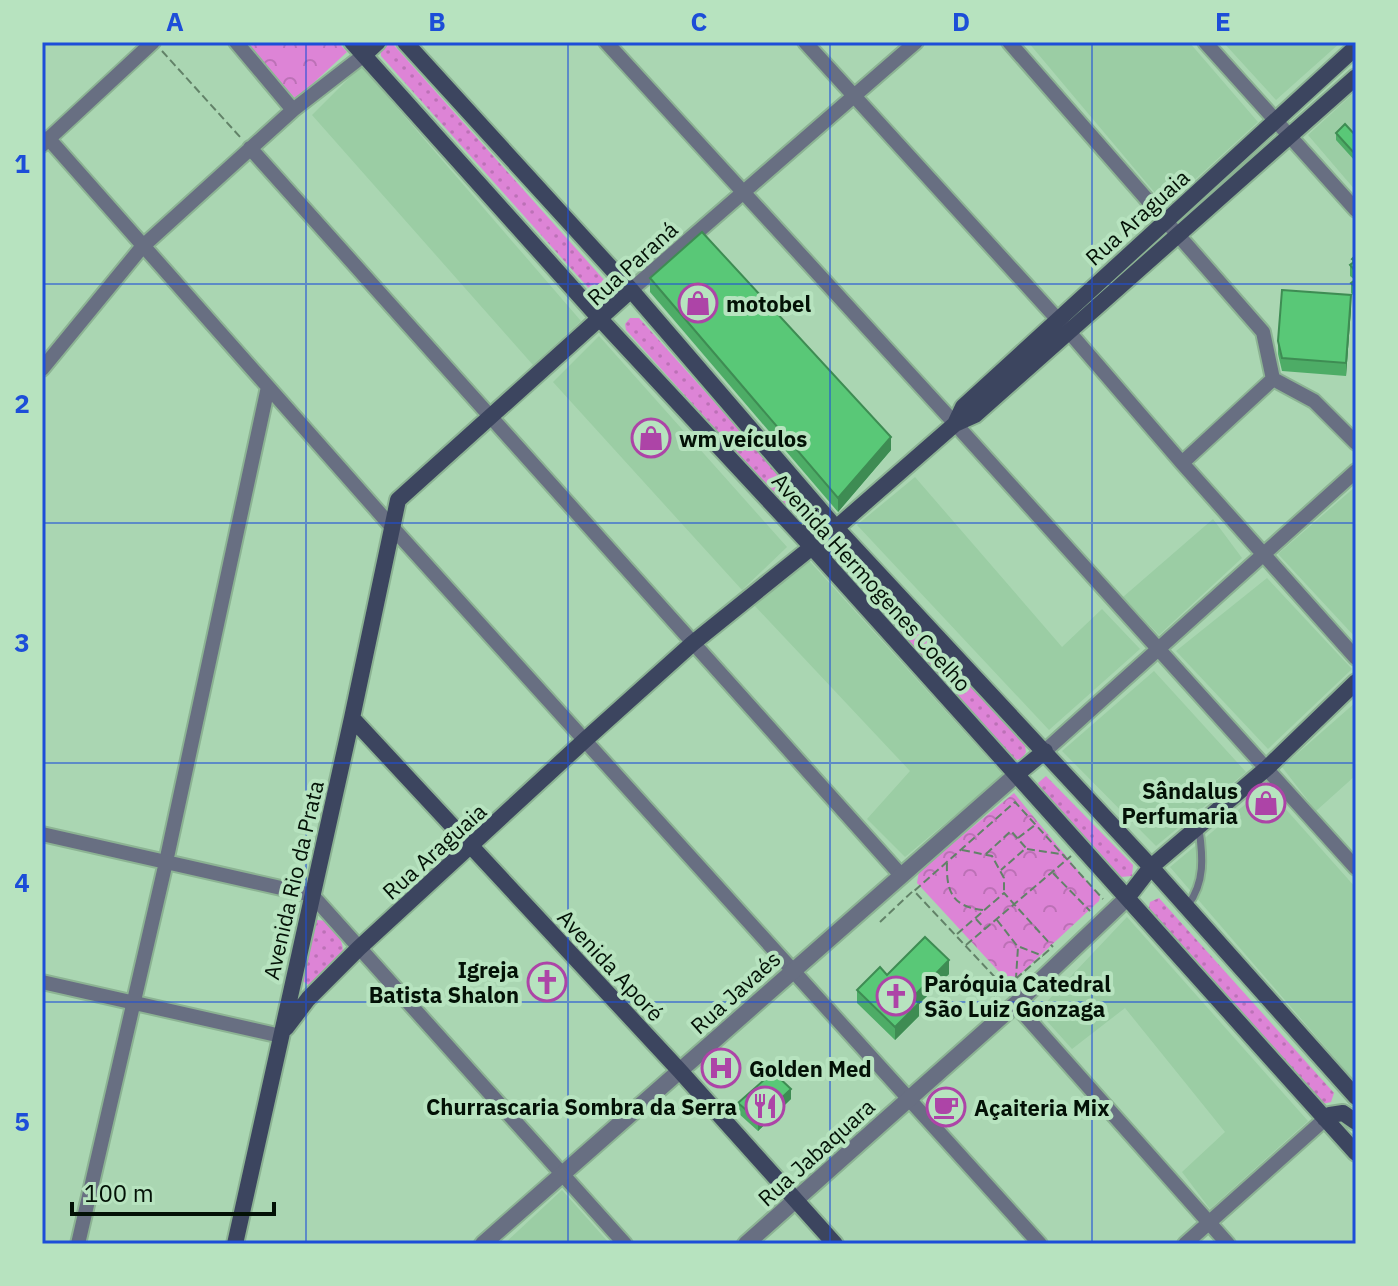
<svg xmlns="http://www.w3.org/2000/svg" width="1398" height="1286" font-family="'IBM Plex Sans',sans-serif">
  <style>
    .built { fill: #9bcda4 }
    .grass { fill: url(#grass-dots) }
    .park { fill: url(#park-crowns) }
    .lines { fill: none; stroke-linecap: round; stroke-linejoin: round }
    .service-casing { stroke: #8cb393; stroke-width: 11 }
    .minor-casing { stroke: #8cb393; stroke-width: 18 }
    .tertiary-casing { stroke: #8cb393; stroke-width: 20 }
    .secondary-casing { stroke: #8cb393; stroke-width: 20 }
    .path { stroke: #628268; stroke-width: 2; stroke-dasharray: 8 4; stroke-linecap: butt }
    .service { stroke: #686f82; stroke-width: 7 }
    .minor { stroke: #686f82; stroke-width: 14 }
    .tertiary { stroke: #686f82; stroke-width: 16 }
    .secondary { stroke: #3c455f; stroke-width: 16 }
    .wall { fill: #4dac66 }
    .shaded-wall { fill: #3e8c53 }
    .building { fill: #59c877; stroke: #3e8c53; stroke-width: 2 }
    .grid { fill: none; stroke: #1d4ed8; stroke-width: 2; stroke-opacity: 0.55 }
    .labels { text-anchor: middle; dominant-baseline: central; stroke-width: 8; stroke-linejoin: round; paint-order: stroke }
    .street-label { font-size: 22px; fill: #031106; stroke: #b7e3bf }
    .poi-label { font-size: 22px; font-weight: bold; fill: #031106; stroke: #b7e3bf; text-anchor: start }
    .neatline { fill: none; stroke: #1d4ed8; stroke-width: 3 }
    .grid-label { font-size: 26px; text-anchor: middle; font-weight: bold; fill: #1d4ed8 }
  </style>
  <defs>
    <pattern id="grass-dots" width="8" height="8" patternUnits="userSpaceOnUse" patternTransform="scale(2)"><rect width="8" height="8" fill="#dd84d6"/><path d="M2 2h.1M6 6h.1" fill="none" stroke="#bc71b6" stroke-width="1.8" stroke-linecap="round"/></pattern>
    <pattern id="park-crowns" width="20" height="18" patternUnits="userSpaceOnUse" patternTransform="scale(2)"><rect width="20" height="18" fill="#dd84d6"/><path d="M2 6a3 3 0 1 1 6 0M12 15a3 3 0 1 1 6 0" fill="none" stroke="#bc71b6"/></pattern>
  </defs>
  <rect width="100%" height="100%" fill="#aad6b2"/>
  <path class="built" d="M1028 42H1189L1258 122 1166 206Z
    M1223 42H1341L1276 100Z
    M361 66 581 321 533 365 312 115Z
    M1356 91V191L1308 135Z
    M599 336 787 547 742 590 553 382Z
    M915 477 1062 647 1102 609 1140 649 1049 730 857 525Z
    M1356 486V638L1278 554Z
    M1213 519 1242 558 1159 635 1123 597Z
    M804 555 1003 775 905 857 867 819 910 771 754 605Z
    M1267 578 1352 669 1268 749 1176 651Z
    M1154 671 1246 772 1156 846 1062 751Z
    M1356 702V775L1316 811 1282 767Z
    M1266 787 1356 888V1075L1353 1079 1170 867Z
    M1127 917 1308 1121 1210 1209 1182 1172 1225 1132 1125 1008 1072 1049 1038 1011Z
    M562 1190 610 1244H504Z"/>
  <path class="grass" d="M392 43 614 291V296L606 303 601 302 381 56C380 49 384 44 392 43Z
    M630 318H639L805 503 793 515 626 330 625 324Z
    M854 552 1025 746 1026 752 1022 759 1013 760 839 568 846 565Z
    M1046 776 1133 865 1132 876 1121 877 1040 789 1038 783Z
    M1159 898 1334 1093 1331 1102 1322 1104 1148 911 1150 902Z
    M317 920 327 921C335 933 346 941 342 956L310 986 303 981Z"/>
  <path class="park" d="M242 42H338L347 52 296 99Z
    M1014 793 1100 897 1099 901 1017 977 1010 978 1002 975 917 883 919 871Z"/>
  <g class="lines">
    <g class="service-casing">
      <path id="service" d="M1188 905C1205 882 1203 857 1199 829"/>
    </g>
    <g class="minor-casing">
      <path id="minor" d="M236 42 293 110
        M606 42 959 428 1356 868
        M805 42 1070 333 1182 463 1356 658
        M1009 42 1263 332 1273 379 1314 401 1356 443
        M1205 42 1356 210
        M48 138 391 526 1040 1244
        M42 145 153 42
        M250 148 900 874
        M631 290 916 42
        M42 369 142 247 293 110 364 55
        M1182 463 1273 379
        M1045 751 1356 471
        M42 834 312 895 625 1244
        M42 982 281 1036
        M1015 1004 1228 1244
        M78 1244 166 862 268 387
        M1185 1244 1325 1119"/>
    </g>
    <g class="tertiary-casing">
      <path id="tertiary" d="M483 1244 1017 774
        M746 1244 1019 1001 1127 898"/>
    </g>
    <g class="secondary-casing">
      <path id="secondary" d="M352 42 601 320 812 547 1356 1153
        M405 42 631 290 836 528 1151 867 1356 1097
        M364 55 378 42
        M955 424 963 407 1356 47
        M808 536a15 15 0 1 1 30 0a15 15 0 1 1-30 0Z
        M836 528 955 424 975 415 1356 77
        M352 718 680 1071 835 1244
        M1017 774 1045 751
        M1127 898 1151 867 1267 768 1356 682
        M286 1028 308 999 359 948 585 740 693 643 812 547
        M1325 1119 1330 1115 1343 1113 1356 1122
        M235 1244 352 718 398 500 631 290"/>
    </g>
    <path class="path" d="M162 51 241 138
      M1018 838 1035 825
      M1027 849 1060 854
      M962 850 992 856 1004 878V892
      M986 854 1011 831 1026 848 1001 870
      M947 863C946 892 953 907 983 910
      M1053 873 1090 911
      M976 919 985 929
      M997 920 1018 947 1016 978
      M880 922 913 891
      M957 934 1004 893 1053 947
      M966 945 1071 856
      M1020 947 1043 956
      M1049 950 1005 988 914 891 1015 802 1103 899
      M973 1016 1004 989"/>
    <use href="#service" class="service"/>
    <use href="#minor" class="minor"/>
    <use href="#tertiary" class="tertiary"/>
    <use href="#secondary" class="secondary"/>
  </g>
  <path class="wall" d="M1336 133 1356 136V160L1355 161 1336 140Z
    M1356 255V298L1351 293V283L1355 280 1350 276V265L1352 264V259Z
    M650 278 891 450 838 512 650 292Z
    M1351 308 1346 376 1282 371 1278 354V341Z
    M949 974 919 1004V1016L895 1040 857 1003V990L887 975Z
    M791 1099 758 1131 738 1113V1103Z"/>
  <path class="shaded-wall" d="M1351 295V308L1346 376V363Z
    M891 437V450L838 512V498Z
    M949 960V974L919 1004V1016L895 1040V1027L913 997Z
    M791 1089V1099L758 1131V1120Z"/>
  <path class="building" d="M1345 124 1356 136V153L1355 154 1336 133Z
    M702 232 891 437 838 498 650 278Z
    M1356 255V272L1350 265 1355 261 1352 259Z
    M1356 279V288L1351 283Z
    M1282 290 1351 295 1346 363 1282 358 1278 341Z
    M925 937 949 960 913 997 919 1003 895 1027 857 990 880 967 887 975Z
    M773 1072 791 1089 758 1120 738 1103Z"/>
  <path class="grid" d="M306 42V1244M568 42V1244M830 42V1244M1092 42V1244M42 284H1356M42 523H1356M42 763H1356M42 1002H1356"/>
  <defs>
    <g id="shop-ring" transform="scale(2)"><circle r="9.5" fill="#b7e3bf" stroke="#ad44a7" stroke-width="1.5"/><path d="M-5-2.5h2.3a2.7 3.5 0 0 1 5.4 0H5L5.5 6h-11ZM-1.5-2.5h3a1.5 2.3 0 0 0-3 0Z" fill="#ad44a7"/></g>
    <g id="church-ring" transform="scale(2)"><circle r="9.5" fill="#b7e3bf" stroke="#ad44a7" stroke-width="1.5"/><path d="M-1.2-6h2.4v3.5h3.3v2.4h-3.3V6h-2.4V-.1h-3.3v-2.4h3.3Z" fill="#ad44a7"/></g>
    <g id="hospital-ring" transform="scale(2)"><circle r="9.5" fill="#b7e3bf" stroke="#ad44a7" stroke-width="1.5"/><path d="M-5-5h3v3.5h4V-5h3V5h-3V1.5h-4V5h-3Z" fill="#ad44a7"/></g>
    <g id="restaurant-ring" transform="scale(2)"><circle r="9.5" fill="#b7e3bf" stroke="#ad44a7" stroke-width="1.5"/><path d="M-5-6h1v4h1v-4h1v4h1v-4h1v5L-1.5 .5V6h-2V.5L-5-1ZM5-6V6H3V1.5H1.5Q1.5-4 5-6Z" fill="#ad44a7"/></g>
    <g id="cafe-ring" transform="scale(2)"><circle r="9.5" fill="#b7e3bf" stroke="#ad44a7" stroke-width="1.5"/><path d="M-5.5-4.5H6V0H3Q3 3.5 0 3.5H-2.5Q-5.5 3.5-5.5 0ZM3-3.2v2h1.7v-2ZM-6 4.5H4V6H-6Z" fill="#ad44a7"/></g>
  </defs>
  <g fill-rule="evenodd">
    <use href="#shop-ring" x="698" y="303"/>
    <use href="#shop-ring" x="651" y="438"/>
    <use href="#shop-ring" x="1266" y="803"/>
    <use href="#church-ring" x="547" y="982"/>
    <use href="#church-ring" x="896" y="996"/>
    <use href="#hospital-ring" x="721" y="1068"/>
    <use href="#restaurant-ring" x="765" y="1106"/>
    <use href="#cafe-ring" x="946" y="1107"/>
  </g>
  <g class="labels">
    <g class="street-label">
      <text transform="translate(1137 217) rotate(-42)">Rua Araguaia</text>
      <text transform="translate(632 263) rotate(-42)">Rua Paraná</text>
      <text transform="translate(872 582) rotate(48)">Avenida Hermogenes Coelho</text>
      <text transform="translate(434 851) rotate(-42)">Rua Araguaia</text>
      <text transform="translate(293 880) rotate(-77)">Avenida Rio da Prata</text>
      <text transform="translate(611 965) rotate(47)">Avenida Aporé</text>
      <text transform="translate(735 992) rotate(-42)">Rua Javaés</text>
      <text transform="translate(816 1152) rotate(-42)">Rua Jabaquara</text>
    </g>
    <g class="poi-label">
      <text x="726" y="303">motobel</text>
      <text x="679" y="438">wm veículos</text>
      <text x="1238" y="790" text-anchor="end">Sândalus<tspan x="1238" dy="25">Perfumaria</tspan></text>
      <text x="519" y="969" text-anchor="end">Igreja<tspan x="519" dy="25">Batista Shalon</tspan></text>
      <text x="924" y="983">Paróquia Catedral<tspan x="924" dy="25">São Luiz Gonzaga</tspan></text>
      <text x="749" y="1068">Golden Med</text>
      <text x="737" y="1106" text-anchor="end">Churrascaria Sombra da Serra</text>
      <text x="974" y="1107">Açaiteria Mix</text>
    </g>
  </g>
  <rect width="1398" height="1286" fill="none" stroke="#b7e3bf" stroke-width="88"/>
  <path d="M72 1202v12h202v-12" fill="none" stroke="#031106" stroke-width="4"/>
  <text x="84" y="1202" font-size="24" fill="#031106" stroke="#b7e3bf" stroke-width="6" paint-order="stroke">100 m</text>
  <rect x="44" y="44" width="1310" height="1198" class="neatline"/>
  <g class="grid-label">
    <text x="175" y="31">A</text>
    <text x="437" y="31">B</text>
    <text x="699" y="31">C</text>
    <text x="961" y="31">D</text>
    <text x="1223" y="31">E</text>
    <text x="22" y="173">1</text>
    <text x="22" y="413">2</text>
    <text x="22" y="652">3</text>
    <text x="22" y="892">4</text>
    <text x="22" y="1131">5</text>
  </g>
</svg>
